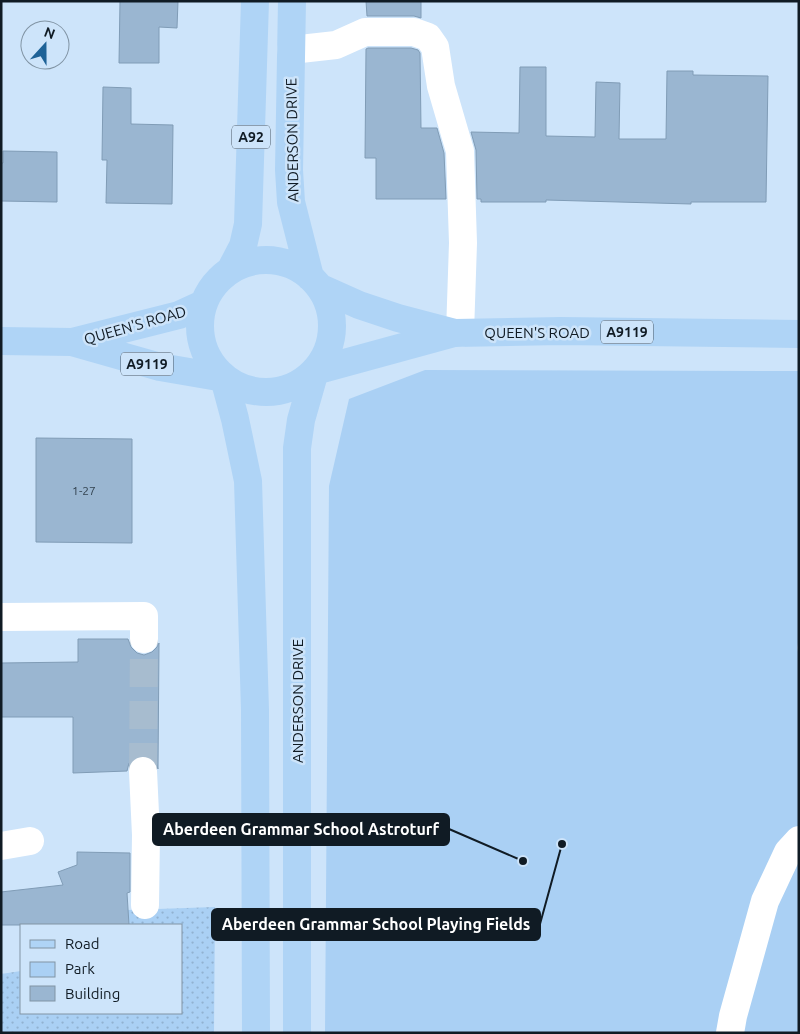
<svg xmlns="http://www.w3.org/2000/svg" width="800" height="1034" font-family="Ubuntu,sans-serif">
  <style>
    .grass { fill: url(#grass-dots) }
    .park { fill: #aad0f4 }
    .building { fill: #9ab6d1; stroke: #809cb6 }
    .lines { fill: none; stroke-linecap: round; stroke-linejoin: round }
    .minor-tunnel { stroke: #a7bccf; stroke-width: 28; stroke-dasharray: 28 14; stroke-linecap: butt }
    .minor { stroke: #fff; stroke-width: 28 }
    .major { stroke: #afd4f6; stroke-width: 28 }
    .labels { text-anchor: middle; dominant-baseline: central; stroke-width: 5; stroke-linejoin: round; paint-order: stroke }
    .number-label { font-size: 12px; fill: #32424f }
    .shield { fill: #cde4fa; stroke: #495764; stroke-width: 1 }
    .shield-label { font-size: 14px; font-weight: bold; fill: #101b24 }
    .street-label { font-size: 15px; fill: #101b24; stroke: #cde4fa }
    .leader { fill: none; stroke: #101b24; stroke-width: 2 }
    .callout-dot { fill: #101b24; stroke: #cde4fa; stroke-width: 2 }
    .callout { fill: #101b24; stroke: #101b24; stroke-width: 2 }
    .callout-label { font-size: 16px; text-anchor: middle; font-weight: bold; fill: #fff }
  </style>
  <defs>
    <pattern id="grass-dots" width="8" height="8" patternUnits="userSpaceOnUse" patternTransform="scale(1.25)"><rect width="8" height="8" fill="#aad0f4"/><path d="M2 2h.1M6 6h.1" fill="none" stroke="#91b2d1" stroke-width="1.8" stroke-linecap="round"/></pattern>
  </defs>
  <rect width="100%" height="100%" fill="#cde4fa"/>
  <path class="grass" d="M215 907 214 1033H1V974L21 971V1013H181V925H129L128 910Z"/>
  <path class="park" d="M425 370 799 371V638L797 648 799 656V1033H325L329 486 349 399Z"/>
  <path class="building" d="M120 1H178L177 28 159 27V63H119Z
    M366 1H421V18L414 16H367Z
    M368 48H411L418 50 420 53 421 128H437L444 153 446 199H376V158H365L366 49Z
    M520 67H546V136L595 137 596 82 620 83 619 139H666L667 71H693V75L768 76 766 202H691V204L546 200V202H481V199H477L476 150 471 132 519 133Z
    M103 87 131 88V124L173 125 172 204 106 203 107 160H102Z
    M3 151 57 152V202L1 201V163H3Z
    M36 438 132 439V543L36 542Z
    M78 639H128L131 647 137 653 144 655 152 652 157 647 159 643 158 769 156 762 151 757 142 755 135 758 129 763 127 771 73 773V717H1V663L78 662Z
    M77 852 130 853V892L127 893 129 925H1V892L63 885 58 872 77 865Z"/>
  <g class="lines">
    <path class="minor-tunnel" d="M143 771 144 639"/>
    <path class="minor" d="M291 50 336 45 365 32H414L428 37 435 47 441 86 460 151 463 243 460 333
      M1 617 144 616V639
      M143 771 146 835 145 905
      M1 846 30 841
      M730 1033 733 1016 765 901 788 852 799 840"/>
    <path class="major" d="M292 1 289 170 291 202 310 277
      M200 326a66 66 0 1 1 132 0a66 66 0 1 1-132 0Z
      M231 269 243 246 248 224 255 1
      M321 288 359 305 398 318 455 333 561 331 799 334
      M1 341 72 342 179 315 203 304
      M72 342 160 367 224 378
      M315 371 454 333
      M224 378 235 419 248 481 255 710 256 1033
      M297 1033V448L301 420 315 371"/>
  </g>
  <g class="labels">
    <g class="number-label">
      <text x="84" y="490">1-27</text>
    </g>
    <g class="shield">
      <rect x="232" y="125.5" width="38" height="23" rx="4"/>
      <rect x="601" y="320.5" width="52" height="23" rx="4"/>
      <rect x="121" y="352.5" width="52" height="23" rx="4"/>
    </g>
    <g class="shield-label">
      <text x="251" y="137">A92</text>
      <text x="627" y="332">A9119</text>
      <text x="147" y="364">A9119</text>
    </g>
    <g class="street-label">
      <text transform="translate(292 140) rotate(-91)">ANDERSON DRIVE</text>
      <text transform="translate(135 325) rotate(-16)">QUEEN'S ROAD</text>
      <text x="537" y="332">QUEEN'S ROAD</text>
      <text transform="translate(297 701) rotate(-90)">ANDERSON DRIVE</text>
    </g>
  </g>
  <path class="leader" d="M523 861L449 829M562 844L540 924"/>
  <g class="callout-dot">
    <circle cx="523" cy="861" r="5"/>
    <circle cx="562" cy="844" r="5"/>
  </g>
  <g class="callout">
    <rect x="153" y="814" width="296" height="31" rx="5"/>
    <rect x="212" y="909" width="328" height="31" rx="5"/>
  </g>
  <g class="callout-label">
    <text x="301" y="835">Aberdeen Grammar School Astroturf</text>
    <text x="376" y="930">Aberdeen Grammar School Playing Fields</text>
  </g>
  <rect width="800" height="1034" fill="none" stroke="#101b24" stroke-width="5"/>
  <rect x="20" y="924" width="162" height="90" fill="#cde4fa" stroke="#8194a4"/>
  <rect x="30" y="940" width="25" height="8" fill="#afd4f6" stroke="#8194a4"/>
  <text x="65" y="949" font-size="15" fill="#101b24">Road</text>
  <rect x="30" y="962" width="25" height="15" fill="#aad0f4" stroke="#8194a4"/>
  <text x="65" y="974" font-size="15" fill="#101b24">Park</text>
  <rect x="30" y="986" width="25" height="15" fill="#9ab6d1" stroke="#8194a4"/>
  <text x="65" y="999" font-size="15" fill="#101b24">Building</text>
  <g transform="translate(45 45) rotate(21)"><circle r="24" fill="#cde4fa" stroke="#8194a4"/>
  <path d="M0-4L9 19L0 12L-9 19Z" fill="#1e6297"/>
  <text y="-8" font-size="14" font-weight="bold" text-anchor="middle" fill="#101b24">N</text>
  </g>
</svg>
